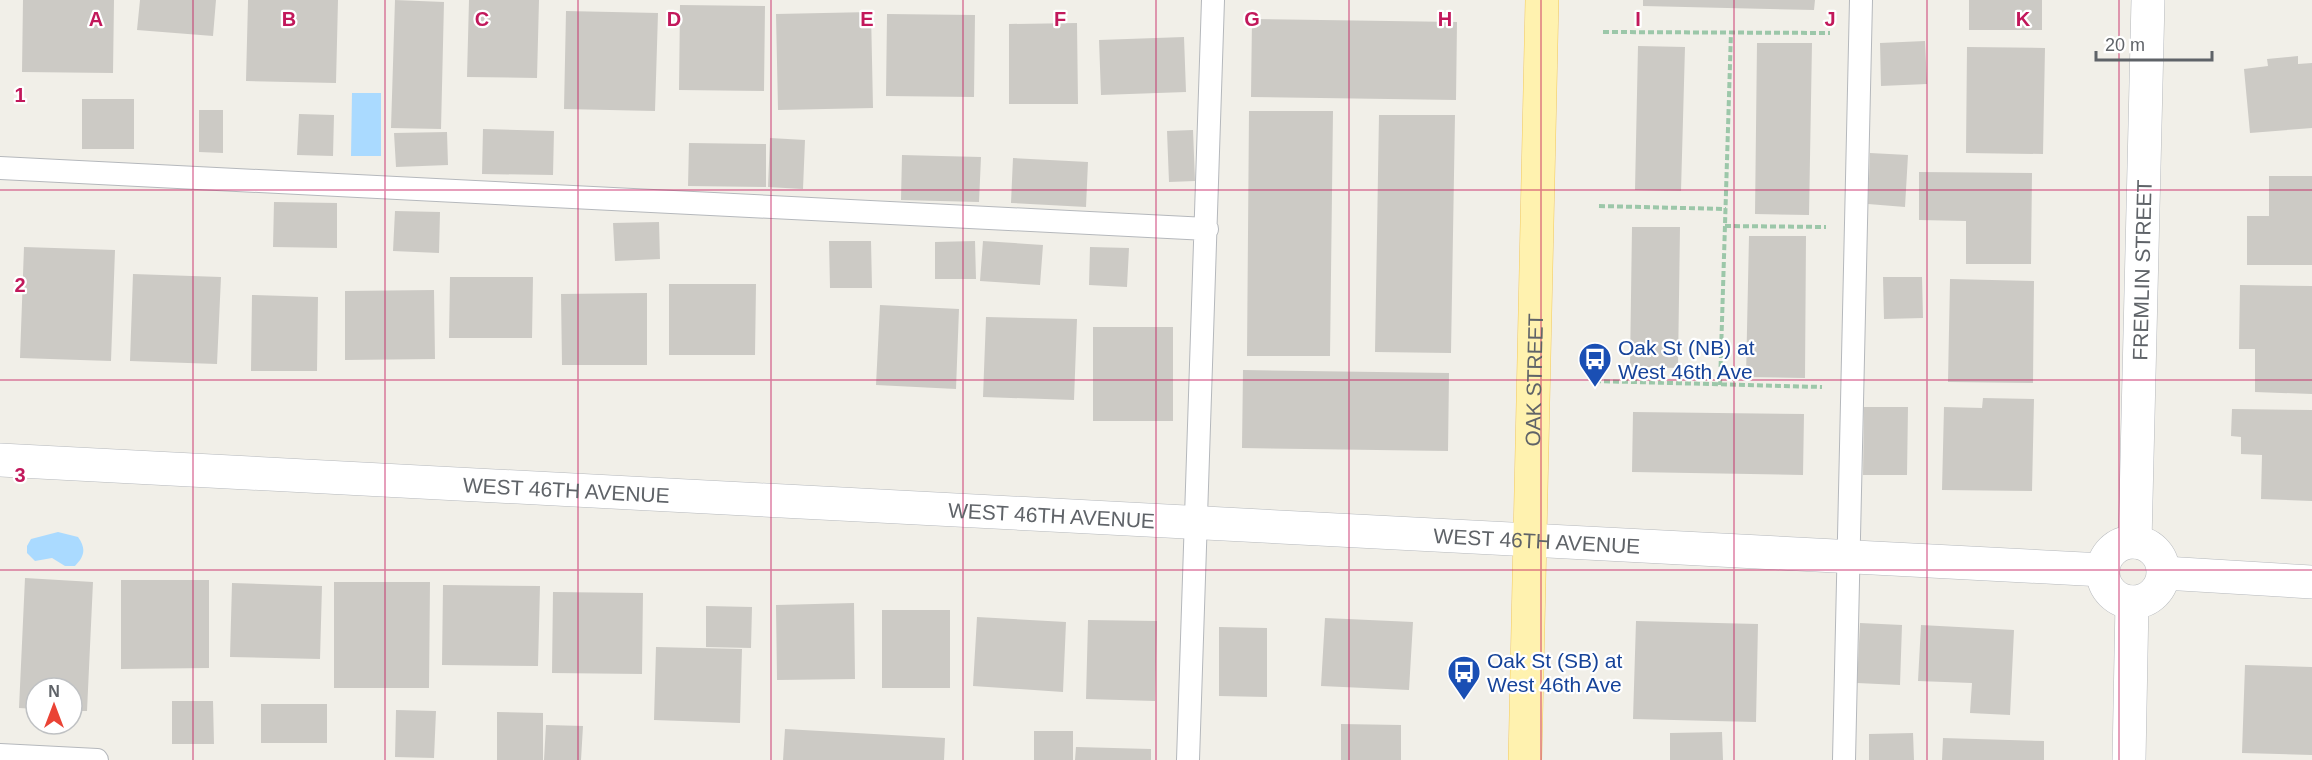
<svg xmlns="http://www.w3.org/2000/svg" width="2312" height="760" font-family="Helvetica,sans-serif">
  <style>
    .water { fill: #aadaff }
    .building { fill: #cccac5 }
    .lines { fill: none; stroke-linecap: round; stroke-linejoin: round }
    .lane-casing { stroke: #b5b8bc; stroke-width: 24 }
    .street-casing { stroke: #b5b8bc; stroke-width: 34 }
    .primary-casing { stroke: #f2c960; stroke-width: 34 }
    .path { stroke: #9cc7a9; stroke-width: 4; stroke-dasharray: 6 3; stroke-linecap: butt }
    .lane { stroke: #fff; stroke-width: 22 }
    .street { stroke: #fff; stroke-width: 33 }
    .primary { stroke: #fff2af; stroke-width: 33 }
    .grid { fill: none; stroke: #c2185b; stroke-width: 1.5; stroke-opacity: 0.55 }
    .labels { text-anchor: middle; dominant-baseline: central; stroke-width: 4.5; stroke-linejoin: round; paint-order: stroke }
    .street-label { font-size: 21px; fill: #5f6368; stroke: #fff }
    .transit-label { font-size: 21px; fill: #164399; stroke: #fff; text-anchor: start }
    .grid-label { font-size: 20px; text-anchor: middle; font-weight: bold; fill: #c2185b; stroke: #fff; stroke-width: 4.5; stroke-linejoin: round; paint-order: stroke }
  </style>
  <rect width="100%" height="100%" fill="#f1efe8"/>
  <path class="water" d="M352 93H381V156H351Z
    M58 532 78 537C86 548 85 556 75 566H65L52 558 35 561 27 553V546L31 539Z"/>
  <path class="building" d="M23 0H114L113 73 22 72Z
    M140 0H216L213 36 137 30Z
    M248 0H338L336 83 246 81Z
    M395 0 444 2 441 129 391 128Z
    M469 0H539L537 78 467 77Z
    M1643 0H1815L1814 10 1643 6Z
    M1969 0H2042V30H1969Z
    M680 5 765 6 764 91 679 90Z
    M566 11 658 13 655 111 564 109Z
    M871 12 873 108 778 110 776 14Z
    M887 14 975 15 974 97 886 96Z
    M1252 19 1457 22 1456 100 1251 97Z
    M1077 23 1078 104H1009V24Z
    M1184 37 1186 92 1101 95 1099 40Z
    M1925 41 1927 84 1881 86 1880 43Z
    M1757 43H1812L1809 215 1755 214Z
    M1638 46 1685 47 1681 191 1635 190Z
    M1967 47 2045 48 2043 154 1966 153Z
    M2298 56V64L2312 63V128L2250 133 2244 69 2268 66 2267 59Z
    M82 99H134V149H82Z
    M199 110H223V153L199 152Z
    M1249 111H1333L1330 356H1247Z
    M299 114 334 115 333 156 297 155Z
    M1379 115H1455L1451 353 1375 352Z
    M483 129 554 131 553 175 482 174Z
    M1193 130 1195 181 1169 182 1167 131Z
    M447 132 448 165 396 167 394 133Z
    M770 138 805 140 803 189 768 187Z
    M689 143 766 144V187L688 186Z
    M1870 153 1908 155 1905 207 1868 204Z
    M902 155 981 157 979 202 901 200Z
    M1013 158 1088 162 1086 207 1011 203Z
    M1919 172 2032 173 2031 264H1966V221L1919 220Z
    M2269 176H2312V265H2247V216H2269Z
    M274 202 337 203V248L273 247Z
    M395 211 440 212 439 253 393 251Z
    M659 222 660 259 615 261 613 223Z
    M1632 227H1680L1678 368 1630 367Z
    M1749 236H1806L1805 378 1746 377Z
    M829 241H871L872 288H830Z
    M975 241 976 279H935V242Z
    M983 241 1043 245 1040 285 980 281Z
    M24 247 115 250 111 361 20 358Z
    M1090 247 1129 248 1127 287 1089 285Z
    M133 274 221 277 217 364 130 361Z
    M450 277H533L532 338H449Z
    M1883 277H1922L1923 318 1884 319Z
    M1950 279 2034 281 2033 383 1948 382Z
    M669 284H756L755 355H669Z
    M2240 285 2312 286V394L2255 392V349H2239Z
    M434 290 435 359 345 360V291Z
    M647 293V365H562L561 294Z
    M252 295 318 297 317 371H251Z
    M880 305 959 309 956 389 876 385Z
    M986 317 1077 319 1074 400 983 397Z
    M1093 327H1173V421H1093Z
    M1243 370 1449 373 1448 451 1242 448Z
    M1983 398 2034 399 2032 491 1942 490 1944 407 1982 408Z
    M1864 407H1908L1907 475H1863Z
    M2232 409 2312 410V501L2261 499 2262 455 2241 454V437L2231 436Z
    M1633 412 1804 414 1803 475 1632 472Z
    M25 578 93 582 87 711H72V688H36V709L19 708Z
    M121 580H209V668L121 669Z
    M334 582H430L429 688H334Z
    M232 583 322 586 320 659 230 657Z
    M443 585 540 586 538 666 442 665Z
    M553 592 643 593 642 674 552 673Z
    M854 603 855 679 777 680 776 605Z
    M706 606 752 607 751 648 706 647Z
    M882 610H950V688H882Z
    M977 617 1066 622 1063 692 973 686Z
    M1325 618 1413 622 1409 690 1321 686Z
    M1088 620 1157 621 1155 701 1086 699Z
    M1636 621 1758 624 1756 722 1633 719Z
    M1860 623 1902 625 1900 685 1857 683Z
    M1921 625 2014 630 2010 715 1970 713 1972 683 1918 681Z
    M1219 627 1267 628V697L1219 696Z
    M656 647 742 649 740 723 654 720Z
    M2245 665 2312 667V755L2242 753Z
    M172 701H213L214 744H172Z
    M261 704H327V743H261Z
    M396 710 436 711 434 758 395 757Z
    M497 712 543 713V760H497Z
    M1341 724 1401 725V760H1341Z
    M546 725 583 726 581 760H544Z
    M785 729 945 738 944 760H783Z
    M1034 731H1073V760H1034Z
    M1722 732 1723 760H1670V733Z
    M1913 733 1914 760H1869V734Z
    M1943 738 2044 741V760H1942Z
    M1076 747 1151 749V760H1075Z"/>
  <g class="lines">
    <g class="lane-casing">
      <path id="lane" d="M0 168 1207 229
        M0 755 97 760
        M1188 760 1213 0
        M1844 760 1861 0"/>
    </g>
    <g class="street-casing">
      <g id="street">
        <path id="s1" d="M0 460 2103 570"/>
        <circle cx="2133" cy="572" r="30"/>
        <path id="s2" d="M2135 542 2148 0"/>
        <path d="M2164 573 2312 582"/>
        <path d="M2129 760 2132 602"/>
      </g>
    </g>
    <g class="primary-casing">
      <g id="primary">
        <path id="s3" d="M1525 760 1542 0"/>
      </g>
    </g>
    <path class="path" d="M1603 32 1830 33
      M1599 206 1726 209
      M1725 226 1826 227
      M1595 381 1822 387
      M1720 385 1731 32"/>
    <use href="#lane" class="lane"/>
    <use href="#street" class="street"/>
    <use href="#primary" class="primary"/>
  </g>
  <path class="grid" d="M193 0V760M385 0V760M578 0V760M771 0V760M963 0V760M1156 0V760M1349 0V760M1541 0V760M1734 0V760M1927 0V760M2119 0V760M0 190H2312M0 380H2312M0 570H2312"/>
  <defs>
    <g id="bus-pin" transform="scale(1.725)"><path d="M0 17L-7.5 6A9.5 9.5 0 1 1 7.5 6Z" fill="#1a4fb4" stroke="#fff"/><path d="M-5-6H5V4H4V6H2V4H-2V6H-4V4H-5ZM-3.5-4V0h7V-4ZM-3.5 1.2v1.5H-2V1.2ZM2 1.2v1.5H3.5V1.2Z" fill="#fff"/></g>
  </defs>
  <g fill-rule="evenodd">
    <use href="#bus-pin" x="1595" y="359"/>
    <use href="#bus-pin" x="1464" y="672"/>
  </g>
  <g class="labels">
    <g class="street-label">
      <text stroke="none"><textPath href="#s2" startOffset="272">FREMLIN STREET</textPath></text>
      <text stroke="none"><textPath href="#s3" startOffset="380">OAK STREET</textPath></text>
      <text stroke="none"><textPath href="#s1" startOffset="567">WEST 46TH AVENUE</textPath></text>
      <text stroke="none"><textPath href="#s1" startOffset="1053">WEST 46TH AVENUE</textPath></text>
      <text stroke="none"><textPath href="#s1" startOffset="1539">WEST 46TH AVENUE</textPath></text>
    </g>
    <g class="transit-label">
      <text x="1618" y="347">Oak St (NB) at<tspan x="1618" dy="24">West 46th Ave</tspan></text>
      <text x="1487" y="660">Oak St (SB) at<tspan x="1487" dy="24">West 46th Ave</tspan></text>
    </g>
  </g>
  <g class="grid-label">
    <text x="96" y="26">A</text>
    <text x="289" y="26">B</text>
    <text x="482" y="26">C</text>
    <text x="674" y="26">D</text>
    <text x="867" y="26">E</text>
    <text x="1060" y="26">F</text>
    <text x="1252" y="26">G</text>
    <text x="1445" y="26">H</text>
    <text x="1638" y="26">I</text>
    <text x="1830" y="26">J</text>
    <text x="2023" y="26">K</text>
    <text x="20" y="102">1</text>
    <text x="20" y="292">2</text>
    <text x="20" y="482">3</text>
  </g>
  <g transform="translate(54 706)"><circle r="28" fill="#ffffff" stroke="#bfc1c3" stroke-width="1.5"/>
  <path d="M0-4.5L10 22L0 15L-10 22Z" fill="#ea4335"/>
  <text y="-9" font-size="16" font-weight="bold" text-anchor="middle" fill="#5f6368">N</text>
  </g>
  <path d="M2096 51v9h116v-9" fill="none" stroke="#5f6368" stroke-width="3"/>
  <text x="2105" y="51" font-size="18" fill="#5f6368" stroke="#ffffff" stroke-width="4.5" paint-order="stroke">20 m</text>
</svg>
